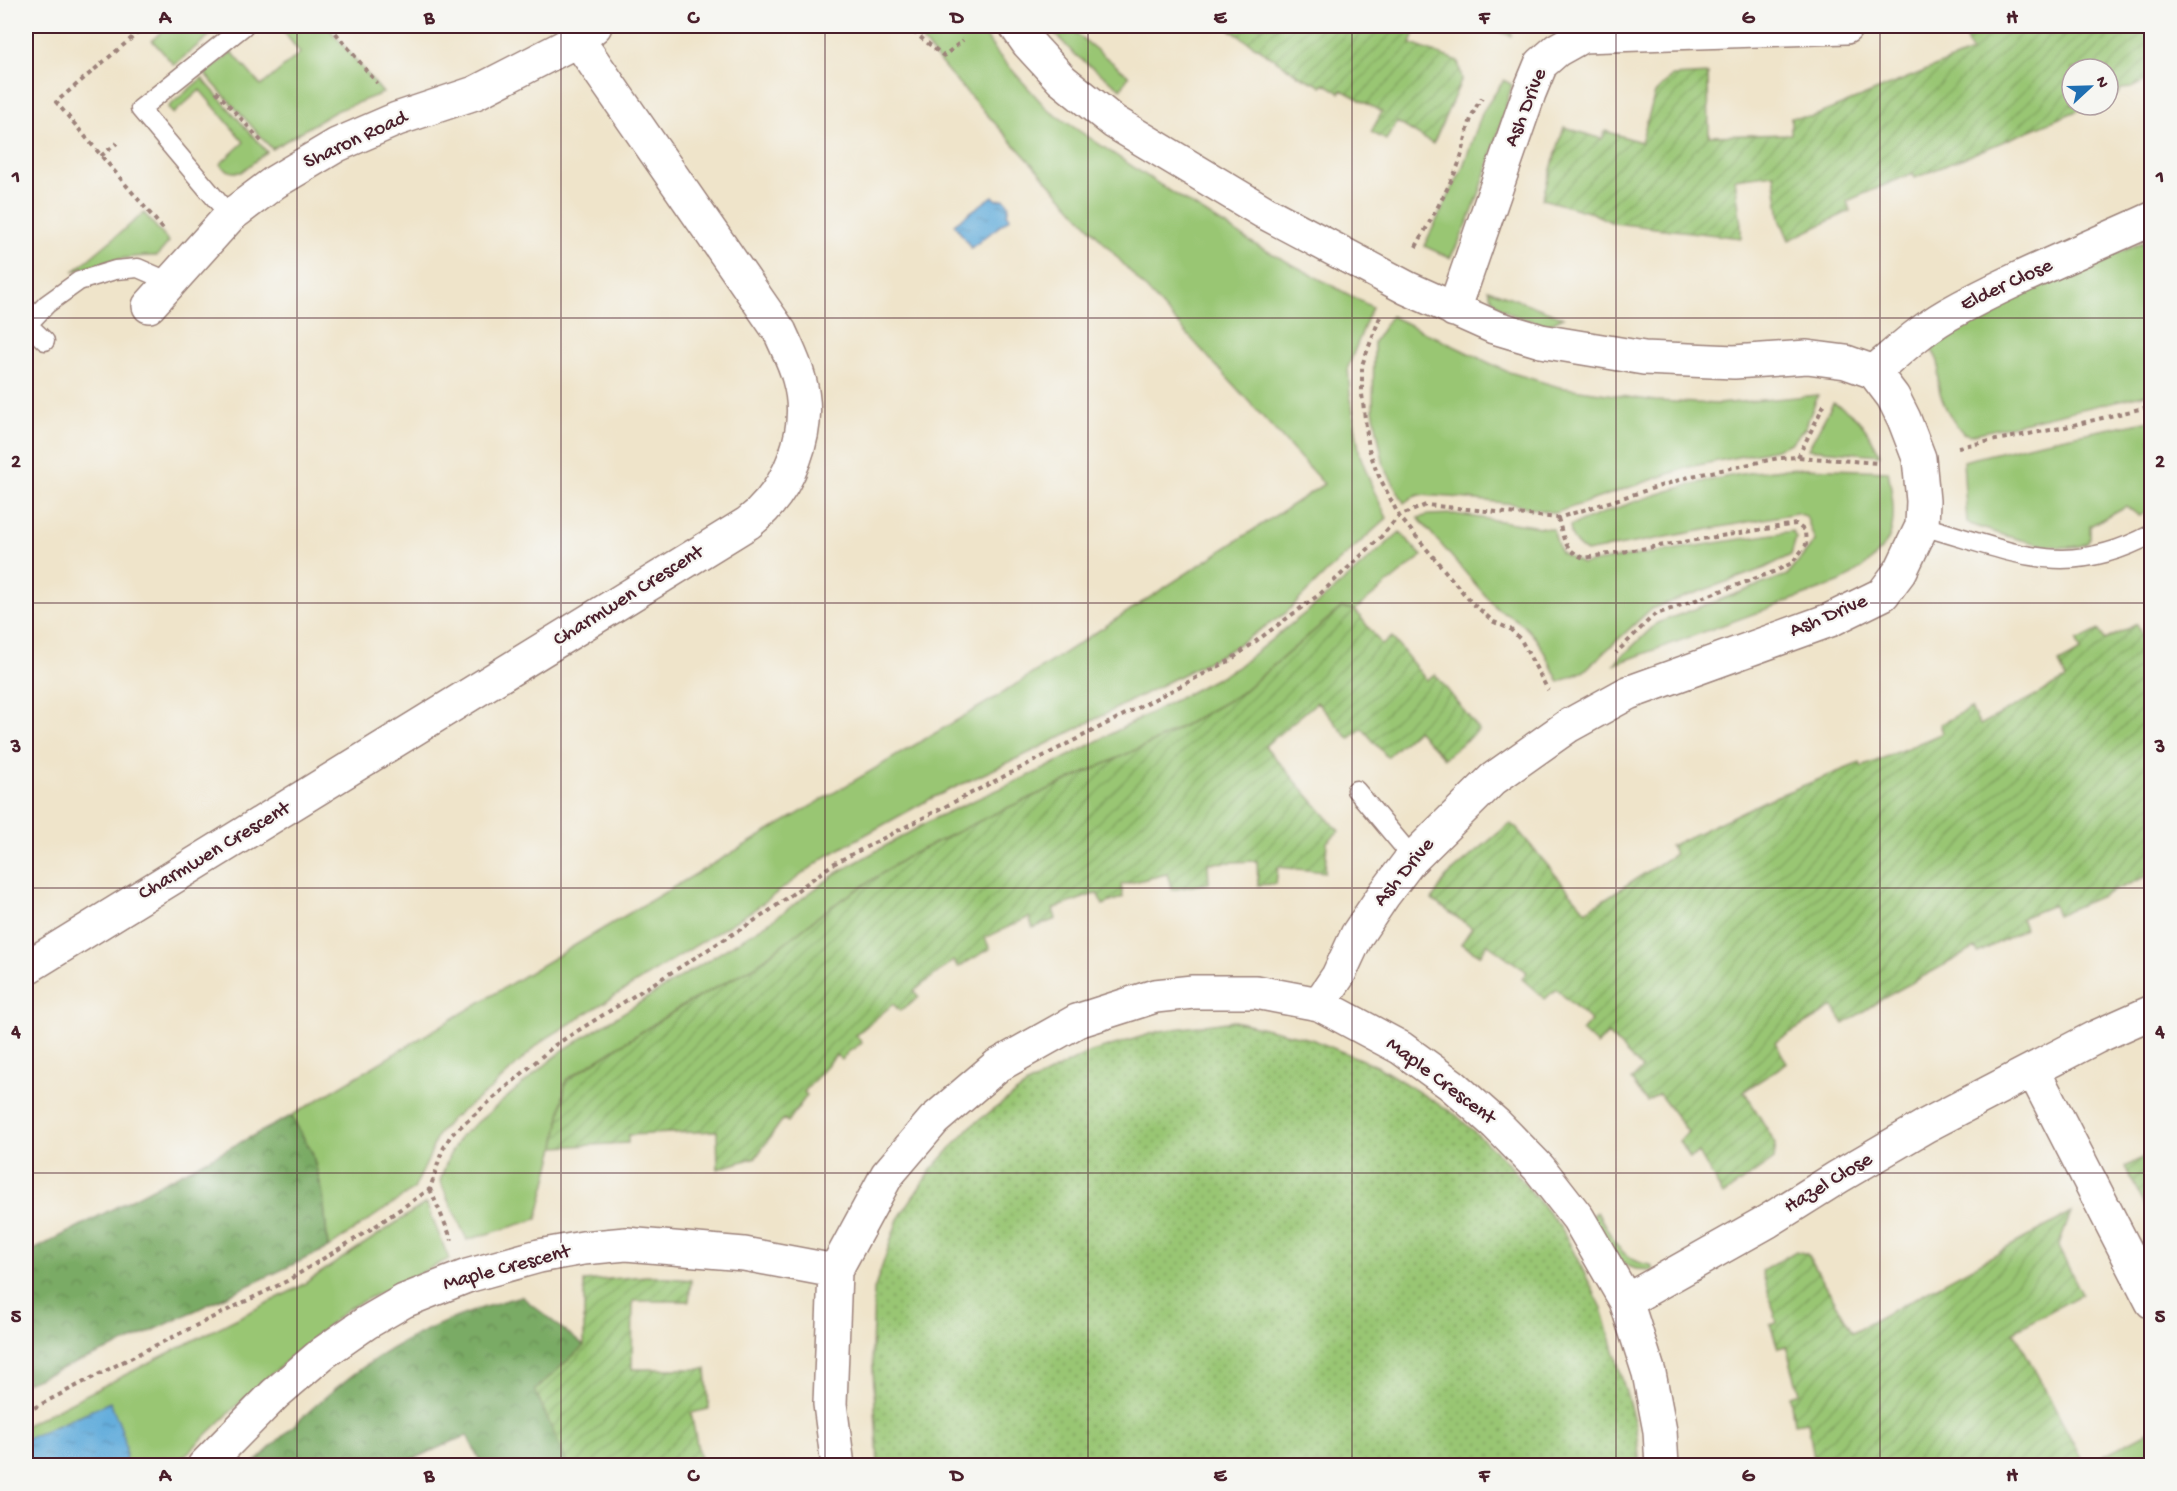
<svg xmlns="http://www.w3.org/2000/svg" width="2177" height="1491" font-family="'Gochi Hand',sans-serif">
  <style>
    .grass { fill: #99c673; stroke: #72724f; stroke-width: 1.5 }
    .forest { fill: url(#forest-crowns); stroke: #626548; stroke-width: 1.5 }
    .park { fill: url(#park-dots); stroke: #72724f; stroke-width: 1.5 }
    .garden { fill: url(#garden-furrows); stroke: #72724f; stroke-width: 1.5 }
    .water { fill: url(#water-ripples); stroke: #576684; stroke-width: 1.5 }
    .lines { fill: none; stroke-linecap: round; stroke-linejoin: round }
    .service-casing { stroke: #9c827a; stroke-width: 21 }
    .minor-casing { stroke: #9c827a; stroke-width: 36 }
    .path { stroke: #9c827a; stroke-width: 4; stroke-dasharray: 4.5 4.5; stroke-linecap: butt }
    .service { stroke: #fff; stroke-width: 18 }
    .minor { stroke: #fff; stroke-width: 33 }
    .grid { fill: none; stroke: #4a1f2b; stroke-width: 1.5; stroke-opacity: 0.55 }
    .labels { text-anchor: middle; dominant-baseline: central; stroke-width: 4.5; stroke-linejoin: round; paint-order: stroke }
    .street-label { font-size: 21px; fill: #4a1f2b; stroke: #f6f6f2 }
    .neatline { fill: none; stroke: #4a1f2b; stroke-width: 2 }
    .grid-label { font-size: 20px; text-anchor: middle; font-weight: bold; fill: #4a1f2b }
  </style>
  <defs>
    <pattern id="forest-crowns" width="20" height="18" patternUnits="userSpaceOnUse" patternTransform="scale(1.5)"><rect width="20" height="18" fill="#7aab65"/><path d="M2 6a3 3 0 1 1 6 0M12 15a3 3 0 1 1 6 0" fill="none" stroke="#668b53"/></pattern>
    <pattern id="park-dots" width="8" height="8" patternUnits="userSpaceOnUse" patternTransform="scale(1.5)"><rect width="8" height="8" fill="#99c673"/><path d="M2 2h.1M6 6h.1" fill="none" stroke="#7fa05f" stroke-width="1.8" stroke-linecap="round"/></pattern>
    <pattern id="garden-furrows" width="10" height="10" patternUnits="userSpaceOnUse" patternTransform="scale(1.5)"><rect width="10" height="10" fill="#99c673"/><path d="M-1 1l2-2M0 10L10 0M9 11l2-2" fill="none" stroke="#7fa05f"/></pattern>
    <pattern id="water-ripples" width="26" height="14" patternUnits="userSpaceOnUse" patternTransform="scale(1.5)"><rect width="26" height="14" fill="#64addc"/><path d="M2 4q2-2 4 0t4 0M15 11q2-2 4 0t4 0" fill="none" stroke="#548cb3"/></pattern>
  </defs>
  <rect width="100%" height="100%" fill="#f6f6f2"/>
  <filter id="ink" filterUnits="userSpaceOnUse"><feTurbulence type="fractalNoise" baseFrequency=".0167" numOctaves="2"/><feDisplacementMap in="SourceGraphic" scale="12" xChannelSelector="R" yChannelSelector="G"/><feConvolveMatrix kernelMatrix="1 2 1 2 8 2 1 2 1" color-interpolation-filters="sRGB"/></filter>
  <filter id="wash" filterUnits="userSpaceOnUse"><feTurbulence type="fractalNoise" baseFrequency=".008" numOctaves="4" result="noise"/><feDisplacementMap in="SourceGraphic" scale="24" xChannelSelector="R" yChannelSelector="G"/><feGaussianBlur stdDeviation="1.35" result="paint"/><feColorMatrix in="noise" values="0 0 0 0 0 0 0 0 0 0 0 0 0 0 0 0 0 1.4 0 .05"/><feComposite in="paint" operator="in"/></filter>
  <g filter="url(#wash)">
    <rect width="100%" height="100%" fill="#efe4ca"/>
    <path class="grass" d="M169 26H208L214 32 174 65 152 40Z
      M299 26H327L383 93 336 111 272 149 205 74 232 52 261 86 300 53 280 27Z
      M910 26H979L996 52 1048 110 1162 186 1256 245 1372 307 1348 367 1350 394 1360 455 1373 489 1387 518 1326 573 1286 613 1228 651 1033 751 930 799 827 856 755 909 542 1041 492 1088 450 1120 437 1136 428 1160 414 1189 328 1248 323 1195 312 1152 291 1116 577 944 998 696 1324 484 950 74Z
      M1048 26H1067L1129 76 1121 89 1074 54Z
      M1483 26H1511V36Z
      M202 78 267 152 241 172C232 173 225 171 220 164L244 142 200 90 173 114 168 107Z
      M1504 80 1512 85C1494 143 1481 205 1450 258L1424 246 1462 169 1483 111Z
      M144 213 169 242 157 256C127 255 102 263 73 272Z
      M2151 239V393L1970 435 1963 433C1952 421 1942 404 1939 388 1935 367 1945 369 1931 349L1941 336 1995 305Z
      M1488 289 1563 317 1548 325C1524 319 1496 315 1488 289Z
      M1391 316 1506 371 1559 387 1655 401 1718 404 1818 395 1805 428 1791 443 1776 449 1689 467 1555 513 1513 504 1450 497 1419 495 1411 498 1404 503 1384 466 1373 410 1374 342Z
      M1833 403C1858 413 1868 431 1880 455L1808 449Z
      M2151 420V509L2139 516 2126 506 2090 526V538L2087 543C2065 557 1992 532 1967 523L1963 461 2036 443Z
      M1803 468 1888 471C1900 533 1894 549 1841 582L1613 665 1657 623 1787 575 1815 541 1806 516 1796 513 1586 552C1575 545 1571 539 1570 526 1645 496 1722 470 1803 468Z
      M1454 514 1553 529 1560 552 1582 564 1792 531 1796 538 1791 555 1765 568 1651 609 1584 671 1559 682C1542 646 1534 626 1496 608L1418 518 1429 515Z
      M1400 532 1422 556 1355 610 1341 608 1240 694 1160 739 992 815 829 908 754 967 684 1005 566 1080 555 1147 537 1219 467 1240 440 1181 449 1156 460 1137 563 1050 770 922 837 873 937 817 1044 769 1236 668 1329 594Z
      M426 1203 449 1259 349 1308 253 1390 175 1465 26 1466V1425L299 1287Z
      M1597 1212C1612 1236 1620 1262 1651 1265L1653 1270 1636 1269 1620 1263 1589 1219Z
      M2151 1430V1465L2084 1466 2085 1465Z"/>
    <path class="forest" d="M291 1116 312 1152 323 1195 328 1248 135 1339 26 1383V1254Z
      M521 1296 584 1346 536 1390 568 1465H482L467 1435 400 1465 251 1466C291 1428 331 1388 377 1358 420 1329 471 1310 521 1296Z"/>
    <path class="park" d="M1234 1021 1311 1039 1377 1066 1456 1115 1509 1164 1563 1231 1602 1308 1636 1428 1640 1465H878L872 1351 874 1290 898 1219 931 1170 971 1126 1027 1085 1085 1054 1160 1031Z"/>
    <path class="garden" d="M1224 26H1417L1411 44 1458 61 1462 79 1433 144 1397 122 1386 140 1371 132 1382 112 1342 90 1340 93 1324 83 1321 86 1300 76Z
      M1961 26H2031L2052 35 2073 26H2151V78L2131 88 2121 89 2118 94 2108 98V69H2072V105H2091L1915 178 1913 173 1847 201 1850 211 1789 240 1780 219 1774 174 1735 179 1741 224V238L1613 223 1592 213 1542 199 1564 127 1602 139 1605 131 1641 142 1655 93 1672 76 1708 74 1709 136 1791 134V117H1812L1971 52Z
      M1341 608 1355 610 1382 645 1392 637 1426 680 1435 674 1479 730 1444 758 1417 730 1387 757 1362 728 1349 739 1317 702 1265 746 1339 831 1327 842 1325 872 1278 867 1276 884 1258 885 1257 861 1208 863 1209 883 1172 890 1167 874 1121 885 1123 897 1103 905 1097 893 1053 909 1056 919 1033 928 1029 917 985 938 990 949 958 967 953 961 914 991 919 997 900 1011 893 1004 856 1035 862 1043 848 1052 842 1060 836 1055 804 1092 807 1095 788 1122 783 1119 756 1157 718 1169 717 1131 628 1135V1143L555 1147 566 1080 684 1005 754 967 829 908 910 855 992 815 1160 739 1240 694Z
      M2137 624 2151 659 2152 868 2148 870 2150 875 2057 915 2053 905 2021 918 2025 929 1978 953 1975 948 1882 999 1844 1024 1833 1007 1775 1042 1787 1063 1744 1091 1776 1144 1774 1159 1723 1195 1699 1153 1689 1158 1679 1141 1688 1132 1659 1094 1647 1102 1631 1080 1642 1069 1608 1034 1597 1045 1582 1031 1591 1021 1556 989 1545 999 1522 979 1527 972 1488 944 1480 955 1461 944 1472 928 1432 900 1446 877 1508 825 1511 824 1517 829 1586 911 1675 854 1670 846 1767 800 1860 763 1862 767 1943 733 1940 724 1971 708 1980 725 2066 679 2059 663 2081 651 2077 641 2099 630 2105 640Z
      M2151 1153V1217L2125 1167Z
      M2071 1213 2058 1247 2082 1294 2014 1331 2085 1465H1815L1808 1422 1794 1424 1790 1396 1799 1393 1786 1346 1778 1348 1770 1324 1777 1322 1762 1271 1796 1251 1807 1254 1853 1332Z
      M647 1276 691 1280 689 1301H633L632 1369H706L709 1409 691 1413 701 1465H568L535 1390 584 1346V1281Z"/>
    <path class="water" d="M993 196 996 200 1004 199C1009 203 1010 208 1007 213L1010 218 971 248 954 224Z
      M110 1402C118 1421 131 1444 124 1465H26V1439Z"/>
  </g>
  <g filter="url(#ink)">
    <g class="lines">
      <g class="service-casing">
        <path id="service" d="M230 216 140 109 244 26
          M26 323 45 341
          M27 325 47 304 79 281 115 270 138 268 170 282
          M1922 526C2010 550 2063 582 2152 534
          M1356 790 1413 858"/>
      </g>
      <g class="minor-casing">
        <path id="minor" d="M1016 26 1028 43 1062 80 1114 122 1264 212 1407 288 1494 327 1541 341 1644 358 1734 362 1807 357 1846 362 1874 372 1893 397 1904 419 1919 458 1923 501 1922 526 1901 570 1883 594 1830 620 1628 693 1568 726 1493 779 1408 863 1383 896 1357 935 1338 976 1319 1004
          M149 306 230 216 275 182 337 145 397 119 475 93 578 40 595 26
          M1454 310 1529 93 1541 64 1557 50 1582 36 1846 27
          M1874 372C1897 352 1921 330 1947 315 2011 279 2084 250 2152 219
          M26 968 748 523C789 492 814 430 799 379 795 363 787 348 780 332L578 40
          M2033 1070 2152 1302
          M1626 1301 1768 1221 1838 1177 1927 1125 2096 1037 2152 1012
          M204 1466 275 1394 323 1353 366 1323 404 1301 467 1276 539 1256 583 1248 626 1244 744 1254 835 1271
          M838 1466 830 1404 835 1271 887 1175 934 1120 997 1066 1077 1021 1155 996 1193 992H1256L1319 1004 1401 1048 1452 1085 1496 1124 1539 1168 1578 1218 1626 1301 1649 1373 1660 1431 1662 1466"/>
      </g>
      <path class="path" d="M146 26 56 102 164 230
        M152 26 156 31 163 26
        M330 26 377 83
        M906 26 944 56 963 40
        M216 91 263 143
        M101 156 117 143
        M1416 247C1430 221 1445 195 1457 168 1467 145 1466 118 1482 98
        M1380 317 1362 365V394L1366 427 1369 449 1376 470 1399 516 1471 602 1494 622 1510 629 1521 640 1548 690
        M1958 447 2061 428 2152 406
        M1798 457 1826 401
        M1558 518C1564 539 1563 549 1584 558L1796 524 1805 531 1806 545 1792 563 1776 571 1654 615 1616 653
        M430 1189 452 1240
        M26 1412 142 1352 287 1281 371 1229 430 1189 442 1151 451 1135 555 1045 765 914 833 864 1229 661 1320 594 1380 538 1399 516 1426 505 1558 518 1692 476 1779 458 1798 457 1878 463"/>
      <use href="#service" class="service"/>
      <use href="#minor" class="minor"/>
    </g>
  </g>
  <path class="grid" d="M297 26V1466M561 26V1466M825 26V1466M1088 26V1466M1352 26V1466M1616 26V1466M1880 26V1466M26 318H2152M26 603H2152M26 888H2152M26 1173H2152"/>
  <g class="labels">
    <g class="street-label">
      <text transform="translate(1527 108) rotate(-68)">Ash Drive</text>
      <text transform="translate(356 141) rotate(-25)">Sharon Road</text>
      <text transform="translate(2007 286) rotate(-25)">Elder Close</text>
      <text transform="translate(629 597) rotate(-32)">Charmwen Crescent</text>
      <text transform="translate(1829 617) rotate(-23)">Ash Drive</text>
      <text transform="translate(215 852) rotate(-31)">Charmwen Crescent</text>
      <text transform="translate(1405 873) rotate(-50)">Ash Drive</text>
      <text transform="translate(1440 1082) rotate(37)">Maple Crescent</text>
      <text transform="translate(1829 1184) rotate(-31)">Hazel Close</text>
      <text transform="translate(507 1269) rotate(-15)">Maple Crescent</text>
    </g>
  </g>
  <rect width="2177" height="1491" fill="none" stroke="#f6f6f2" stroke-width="66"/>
  <g transform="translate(2090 87) rotate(68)"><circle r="28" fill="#f6f6f2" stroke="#b1a0a2" stroke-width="1.5"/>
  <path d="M0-4.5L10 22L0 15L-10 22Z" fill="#1f6fb2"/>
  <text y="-9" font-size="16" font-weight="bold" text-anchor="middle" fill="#4a1f2b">N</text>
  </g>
  <rect x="33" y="33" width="2111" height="1425" class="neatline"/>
  <g class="grid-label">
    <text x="165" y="23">A</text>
    <text x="429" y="23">B</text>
    <text x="693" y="23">C</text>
    <text x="957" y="23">D</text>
    <text x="1220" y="23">E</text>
    <text x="1484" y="23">F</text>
    <text x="1748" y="23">G</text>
    <text x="2012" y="23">H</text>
    <text x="16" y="182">1</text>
    <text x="2160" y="182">1</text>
    <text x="16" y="467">2</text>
    <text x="2160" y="467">2</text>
    <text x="16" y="752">3</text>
    <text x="2160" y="752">3</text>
    <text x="16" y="1037">4</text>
    <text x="2160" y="1037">4</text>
    <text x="16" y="1322">5</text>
    <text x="2160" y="1322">5</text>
    <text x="165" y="1481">A</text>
    <text x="429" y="1481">B</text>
    <text x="693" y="1481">C</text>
    <text x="957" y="1481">D</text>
    <text x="1220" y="1481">E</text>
    <text x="1484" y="1481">F</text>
    <text x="1748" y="1481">G</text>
    <text x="2012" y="1481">H</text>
  </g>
</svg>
